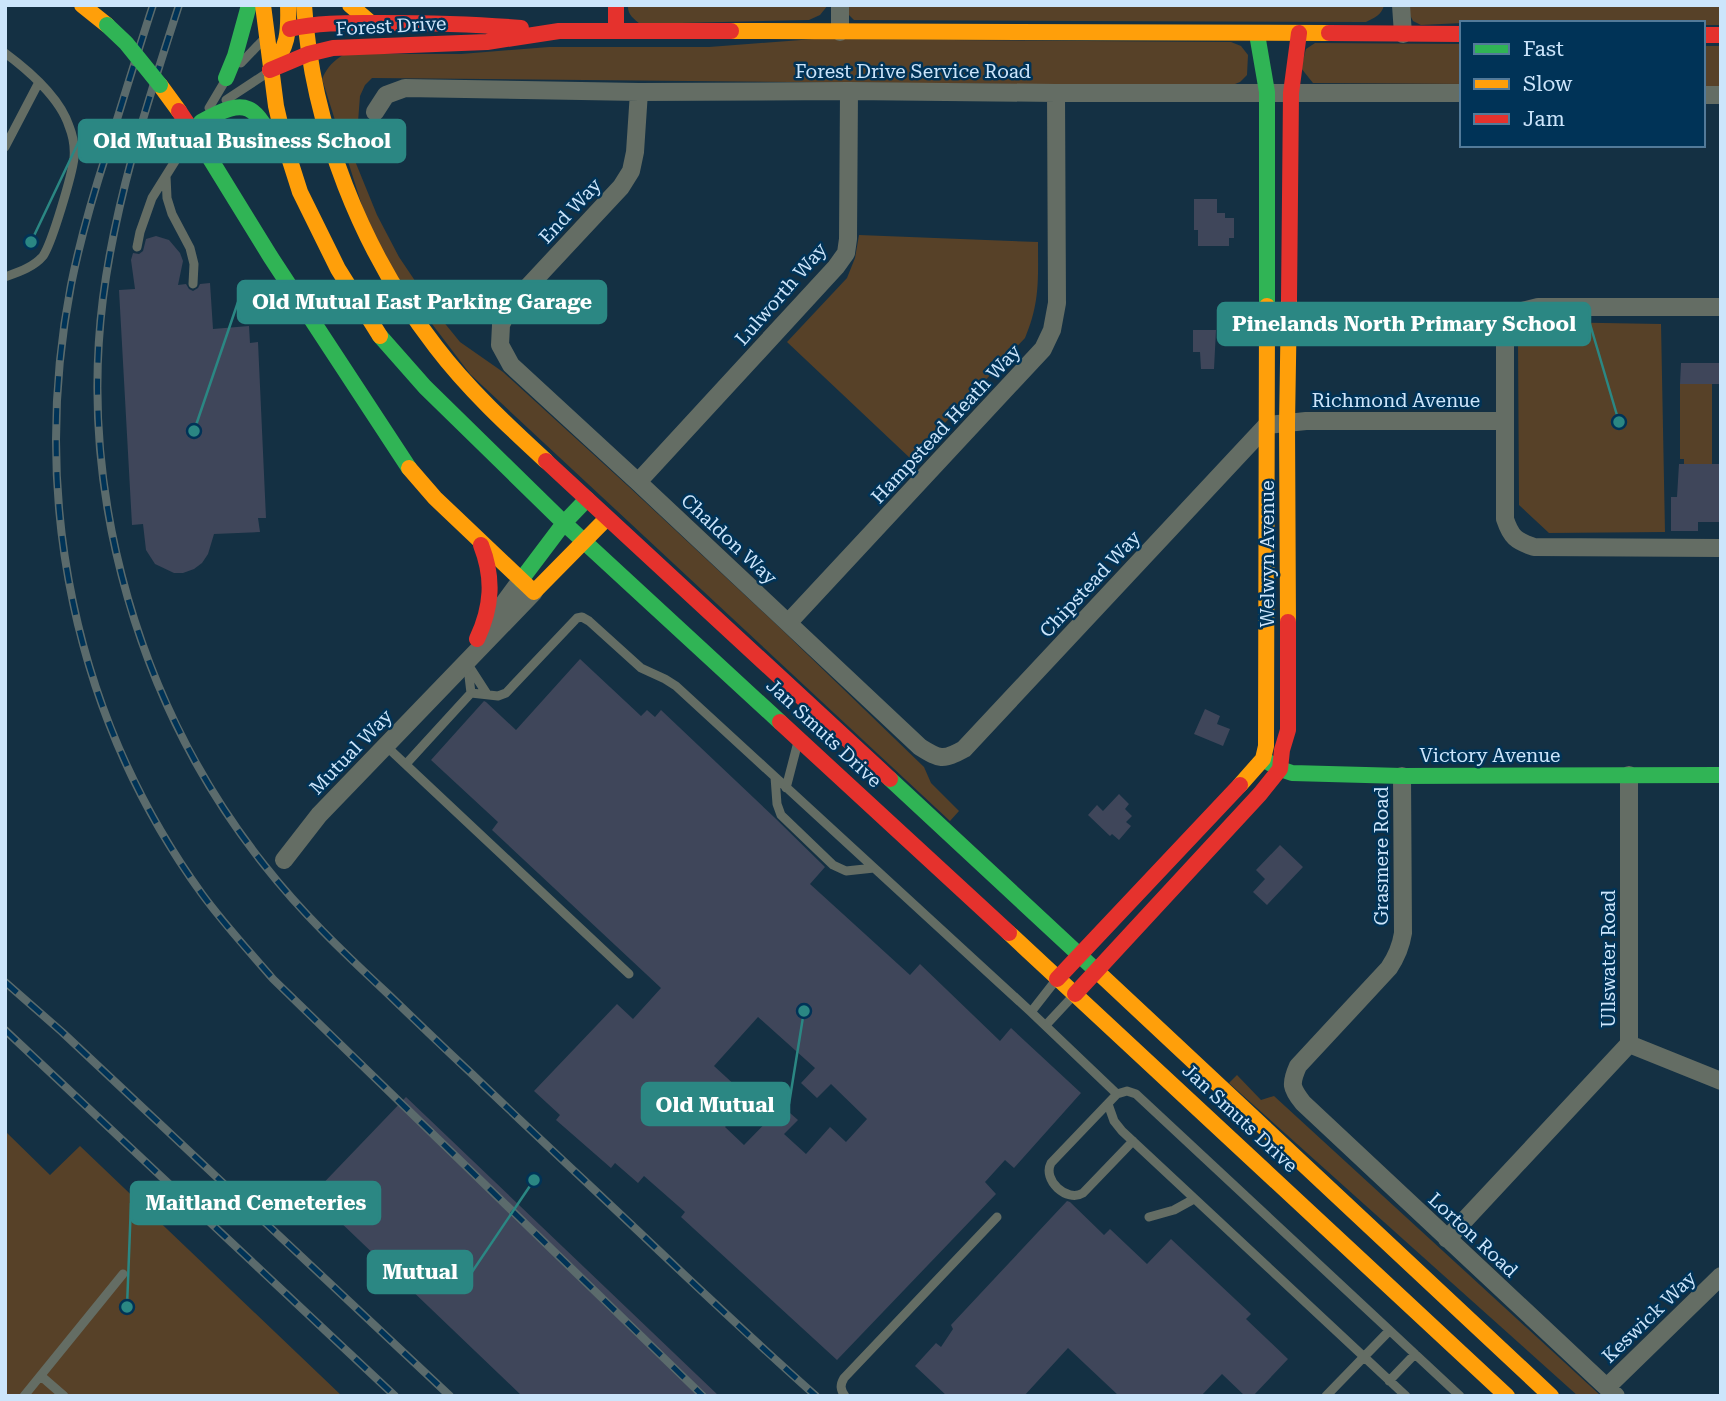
<svg xmlns="http://www.w3.org/2000/svg" width="1726" height="1401" font-family="'Roboto Serif',serif">
  <style>
    .green { fill: #574128 }
    .building { fill: #3f465a; fill-rule: evenodd }
    .lines { fill: none; stroke-linecap: round; stroke-linejoin: round }
    .lane { stroke: #646d64; stroke-width: 9 }
    .street { stroke: #646d64; stroke-width: 18 }
    .fast { stroke: #30b455; stroke-width: 16 }
    .slow { stroke: #ff9f0a; stroke-width: 16 }
    .jam { stroke: #e5322d; stroke-width: 16 }
    .rail-casing { stroke: #5b6b6c; stroke-width: 8 }
    .rail { stroke: #003357; stroke-width: 5; stroke-dasharray: 16; stroke-linecap: butt }
    .fast-bridge { stroke: #30b455; stroke-width: 16 }
    .jam-bridge { stroke: #e5322d; stroke-width: 16 }
    .labels { text-anchor: middle; dominant-baseline: central; stroke-width: 5; stroke-linejoin: round; paint-order: stroke }
    .street-label { font-size: 19px; fill: #cce5fb; stroke: #003357 }
    .leader { fill: none; stroke: #2b8783; stroke-width: 2.5 }
    .callout-dot { fill: #2b8783; stroke: #003357; stroke-width: 2.5 }
    .callout { fill: #2b8783; stroke: #2b8783; stroke-width: 2.5 }
    .callout-label { font-size: 21px; text-anchor: middle; font-weight: bold; fill: #fff }
  </style>
  <rect width="100%" height="100%" fill="#143043"/>
  <path class="green" d="M628 5H828L820 15 809 20 640 24C634 19 627 14 628 5Z
    M845 5H1384C1382 15 1374 18 1366 22L854 20 848 14Z
    M1408 5H1721V25H1703V23H1462L1421 25 1413 21 1409 13Z
    M814 39 1231 42 1241 46 1248 55 1247 75 1240 82 1230 86 372 78 365 85 360 96 355 161 377 215 399 257 438 315 460 342 503 372 628 486 778 626 924 767 931 783 959 811 950 821 470 374 376 250 322 79C327 67 334 60 345 54H461L549 47H709Z
    M1315 43 1462 44V84L1313 83 1301 68 1306 49Z
    M1703 46H1721V86H1703Z
    M859 235 1038 242C1038 280 1040 302 1025 338L911 459 787 342 847 278 855 258Z
    M1546 322 1661 324 1665 532 1549 533 1519 505 1518 340Z
    M1680 384H1712V464H1684V459H1680Z
    M1237 1075 1261 1100 1274 1096 1601 1396H1578L1229 1083Z
    M5 1131 50 1175 80 1146 342 1396H5Z"/>
  <path class="building" d="M1194 199H1217V213H1225V218H1234V238H1229V246H1198V230H1194Z
    M156 236 169 240 180 253 183 261 178 285 186 284 189 289 193 291 198 288 200 284 210 283 213 329 249 326 250 343 258 342 266 518H258L260 532 214 534 208 554 202 563 194 569 183 573H174L155 564 146 550 143 524 132 525 119 290 135 289 131 260 133 253 139 254 143 251 146 239Z
    M1193 330H1216L1214 369H1201L1200 352H1193Z
    M1681 363H1721V384H1680Z
    M1679 464H1721V522H1698V531H1671V497H1677Z
    M580 659 641 716 647 710 655 717 661 710 774 817 825 867 810 884 910 975 920 964 1000 1041 1011 1028 1081 1093 1014 1168 1005 1160 985 1182 996 1194 837 1360 681 1217 685 1212 644 1176 638 1183 615 1163 611 1168 556 1120 560 1115 534 1091 617 1004 633 1019 661 988 492 830 498 822 431 760 484 701 486 702 516 730ZM758 1017 815 1068 801 1083 817 1098 831 1084 867 1119 846 1142 830 1127 806 1154 784 1134 798 1120 782 1106 744 1145 725 1127 750 1099 714 1066Z
    M1205 709 1220 716 1217 724 1230 729 1223 746 1194 734Z
    M1119 794 1129 804 1125 809 1132 816 1126 822 1131 826 1119 840 1112 834 1110 836 1088 815 1097 805 1103 811Z
    M1280 845 1303 867 1267 905 1253 892 1265 879 1256 870Z
    M406 1097 719 1396H522L312 1195Z
    M1067 1201 1070 1202 1104 1235 1110 1229 1147 1264 1171 1239 1251 1314 1246 1319 1288 1359 1253 1396H1245L1222 1374 1201 1396H1119L1068 1348 1024 1396H947L915 1366 936 1343 941 1347 953 1329 951 1325Z"/>
  <g class="lines">
    <path class="lane" d="M5 53C28 70 60 98 69 126 73 136 75 147 74 158 72 175 52 243 43 256 34 267 19 272 5 277
      M241 63 263 40
      M226 100 267 73
      M209 108 225 81
      M5 147 39 82
      M166 176 167 198 172 214 190 248 194 264 193 284
      M137 247 140 232 152 198 192 134
      M467 663 487 694
      M468 668 471 693
      M386 746 629 974
      M406 764 471 693 498 696 506 693 577 618 582 617 589 621 641 668 665 679 676 686 1031 1012 1117 1094 1051 1163C1042 1180 1067 1203 1083 1193L1133 1141
      M775 777 777 804 781 815 833 865 846 871 874 868
      M786 788 798 742
      M1031 1012 1056 980
      M1046 1025 1073 996
      M1117 1094 1127 1091 1136 1094 1460 1396
      M1108 1104 1114 1121 1122 1131 1406 1396
      M1149 1217 1174 1210 1194 1199
      M41 1376 64 1396
      M1389 1381 1415 1354
      M24 1396 123 1274
      M845 1396C840 1389 840 1385 844 1378L997 1217
      M1326 1396 1389 1331"/>
    <path class="street" d="M840 5V32
      M1401 5 1403 34
      M639 92 635 152 631 171 621 187 510 306 501 325 500 345 511 365 638 482 920 747C939 759 943 761 964 749L1267 425 1306 421H1504
      M1703 95H1721
      M375 112 386 95 405 88 639 92 849 91 1056 93H1462
      M1721 307H1538L1522 311 1510 323 1505 337V519C1511 537 1516 541 1534 547L1721 548
      M638 482 836 267 846 253 848 239 849 91
      M788 623 1043 349 1052 330 1057 303 1056 93
      M487 626 521 580
      M1402 776 1403 933C1401 946 1397 956 1389 968L1298 1066C1290 1084 1291 1088 1303 1103L1616 1396
      M284 860 319 815 534 592
      M1629 1044 1721 1081
      M1447 1239 1629 1044V775
      M1607 1387 1721 1276"/>
    <path class="fast" d="M1257 34 1267 92V306
      M226 78 235 56 249 5
      M201 122C249 95 254 105 278 150
      M206 152 270 256 409 468
      M380 336 425 387 564 523 780 722
      M521 580 564 523 587 499
      M1268 762 1280 769 1292 773 1402 776 1721 775
      M890 779 1102 976"/>
    <path class="slow" d="M82 5 107 25
      M263 5 276 106 285 145 300 192 338 269 380 336
      M304 5C312 126 362 252 436 347 468 389 507 425 546 461
      M350 5 371 23
      M731 31 1329 33
      M270 70C288 47 289 33 288 5
      M160 85 179 111
      M409 468 435 498 534 592 607 518
      M1288 622 1287 424 1289 300
      M1240 785 1263 759 1266 746 1267 306
      M1009 933 1507 1396
      M1102 976 1551 1396"/>
    <path class="jam" d="M616 5V31
      M290 29C320 22 350 23 381 23 428 23 474 24 521 28
      M1329 33 1462 34
      M1703 35H1721
      M270 70 308 54 333 48 487 42 559 31H731
      M1289 300 1291 93 1299 33
      M546 461 890 779
      M477 639C492 607 494 578 481 545
      M780 722 1009 933
      M1057 979 1240 785
      M1075 994 1260 794 1280 769 1282 750 1288 730V622"/>
    <g class="rail-casing">
      <path id="rail" d="M153 5C137 54 122 103 107 152 93 195 80 240 71 285 30 498 74 717 202 894 224 924 249 951 273 979L703 1396
        M179 5C148 101 116 197 103 298 78 497 140 709 265 866 301 912 344 953 387 993 415 1020 443 1047 472 1074 527 1127 582 1178 637 1230 696 1286 755 1342 816 1396
        M5 982 62 1032 450 1396
        M5 1030 395 1396"/>
    </g>
    <use href="#rail" class="rail"/>
    <path class="fast-bridge" d="M107 25 126 43 160 85"/>
    <path class="jam-bridge" d="M179 111 206 152"/>
  </g>
  <g class="labels">
    <g class="street-label">
      <text transform="translate(391 26) rotate(-3)">Forest Drive</text>
      <text x="913" y="71">Forest Drive Service Road</text>
      <text transform="translate(570 211) rotate(-47)">End Way</text>
      <text transform="translate(781 294) rotate(-49)">Lulworth Way</text>
      <text x="1396" y="400">Richmond Avenue</text>
      <text transform="translate(946 424) rotate(-47)">Hampstead Heath Way</text>
      <text transform="translate(729 539) rotate(43)">Chaldon Way</text>
      <text transform="translate(1267 554) rotate(-90)">Welwyn Avenue</text>
      <text transform="translate(1090 584) rotate(-47)">Chipstead Way</text>
      <text transform="translate(824 733) rotate(43)">Jan Smuts Drive</text>
      <text transform="translate(351 752) rotate(-46)">Mutual Way</text>
      <text x="1490" y="755">Victory Avenue</text>
      <text transform="translate(1381 856) rotate(-90)">Grasmere Road</text>
      <text transform="translate(1608 959) rotate(-90)">Ullswater Road</text>
      <text transform="translate(1240 1118) rotate(43)">Jan Smuts Drive</text>
      <text transform="translate(1473 1235) rotate(43)">Lorton Road</text>
      <text transform="translate(1649 1317) rotate(-44)">Keswick Way</text>
    </g>
  </g>
  <path class="leader" d="M31 242L79 141M194 431L238 302M1619 422L1590 324M804 1011L789 1104M127 1307L131 1203M534 1180L472 1272"/>
  <g class="callout-dot">
    <circle cx="31" cy="242" r="7"/>
    <circle cx="194" cy="431" r="7"/>
    <circle cx="1619" cy="422" r="7"/>
    <circle cx="804" cy="1011" r="7"/>
    <circle cx="127" cy="1307" r="7"/>
    <circle cx="534" cy="1180" r="7"/>
  </g>
  <g class="callout">
    <rect x="79" y="120" width="326" height="42" rx="7"/>
    <rect x="238" y="281" width="368" height="42" rx="7"/>
    <rect x="1218" y="303" width="372" height="42" rx="7"/>
    <rect x="642" y="1083" width="147" height="42" rx="7"/>
    <rect x="131" y="1182" width="249" height="42" rx="7"/>
    <rect x="368" y="1251" width="104" height="42" rx="7"/>
  </g>
  <g class="callout-label">
    <text x="242" y="148">Old Mutual Business School</text>
    <text x="422" y="309">Old Mutual East Parking Garage</text>
    <text x="1404" y="331">Pinelands North Primary School</text>
    <text x="715" y="1112">Old Mutual</text>
    <text x="256" y="1210">Maitland Cemeteries</text>
    <text x="420" y="1279">Mutual</text>
  </g>
  <rect width="1726" height="1401" fill="none" stroke="#cce5fb" stroke-width="14"/>
  <rect x="1460" y="21" width="245" height="126" fill="#003357" stroke="#527a99" stroke-width="2"/>
  <rect x="1474" y="44" width="35" height="10" fill="#30b455" stroke="#527a99" stroke-width="2"/>
  <text x="1523" y="56" font-size="21" fill="#cce5fb">Fast</text>
  <rect x="1474" y="79" width="35" height="10" fill="#ff9f0a" stroke="#527a99" stroke-width="2"/>
  <text x="1523" y="91" font-size="21" fill="#cce5fb">Slow</text>
  <rect x="1474" y="114" width="35" height="10" fill="#e5322d" stroke="#527a99" stroke-width="2"/>
  <text x="1523" y="126" font-size="21" fill="#cce5fb">Jam</text>
</svg>
